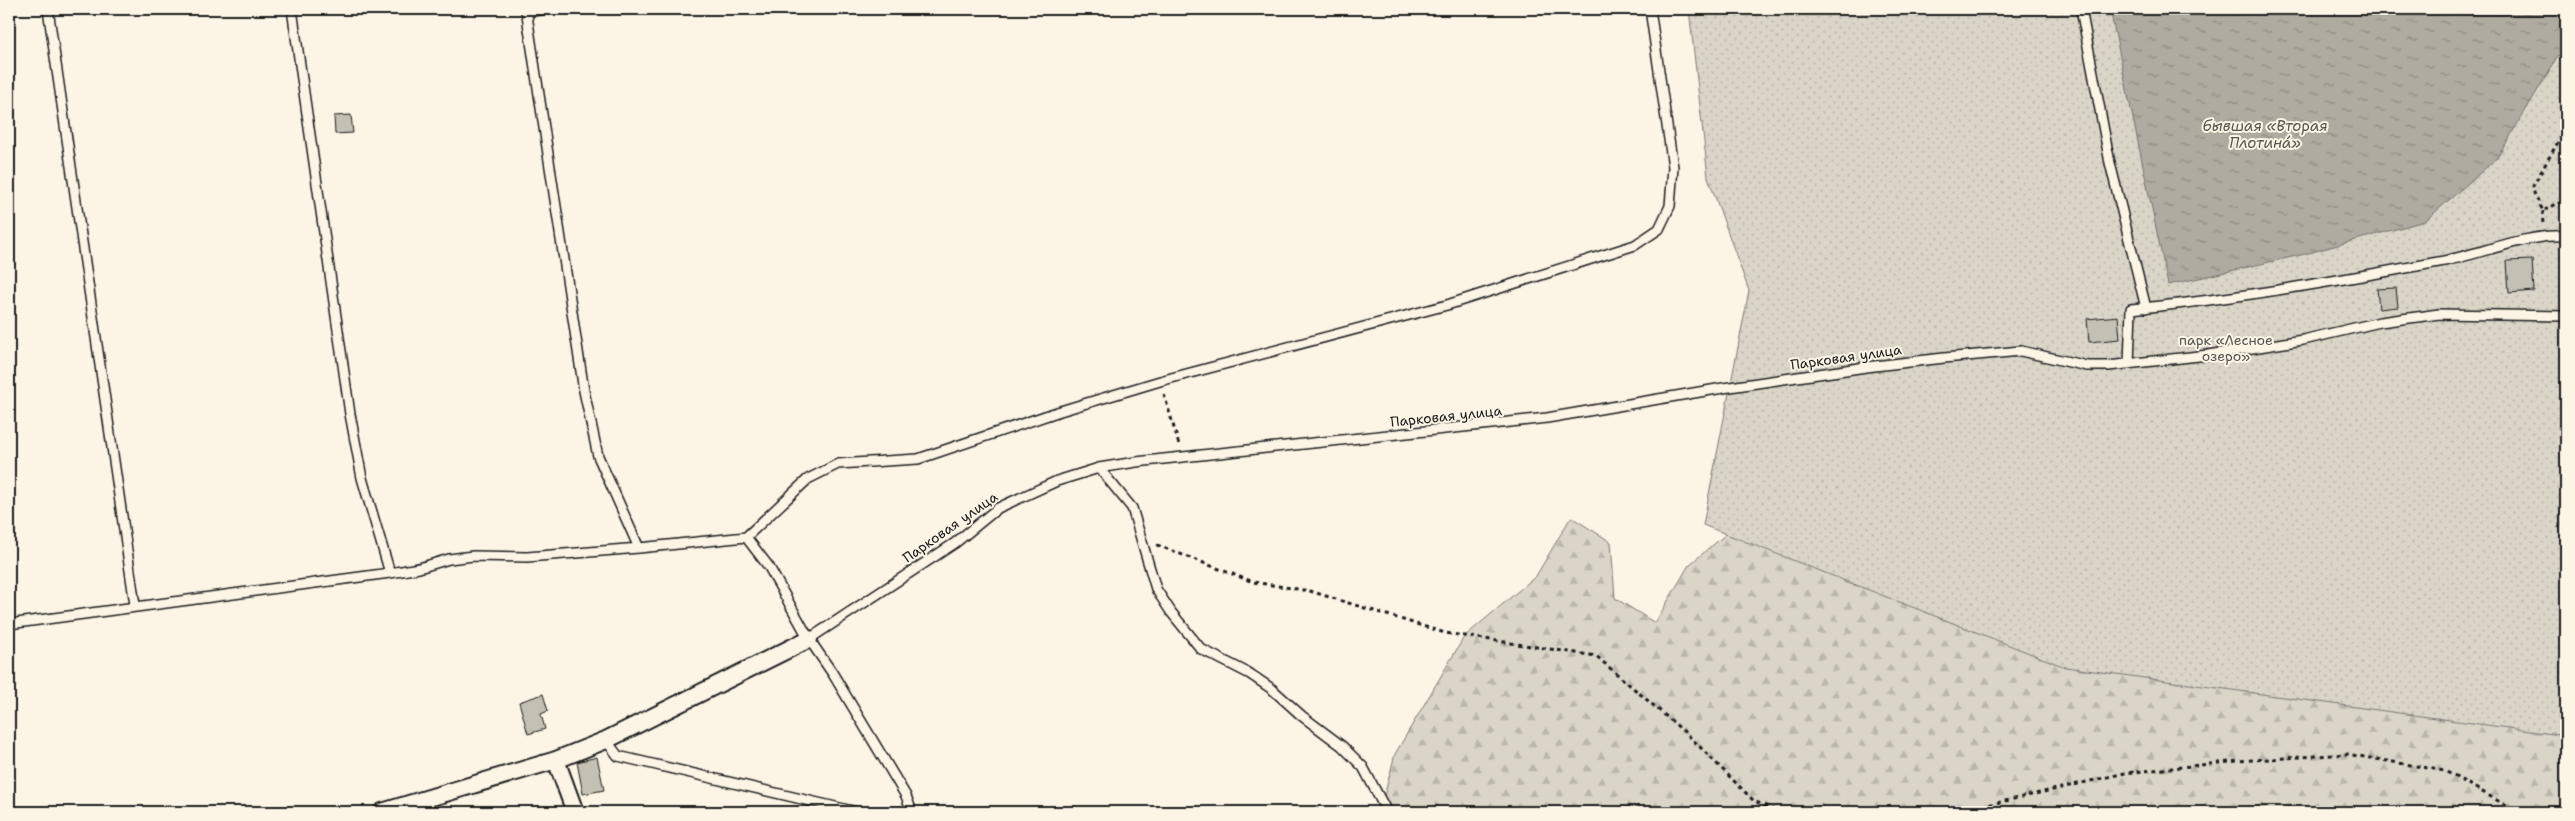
<svg xmlns="http://www.w3.org/2000/svg" width="2575" height="821" font-family="'Shantell Sans',sans-serif">
  <style>
    .forest { fill: url(#forest-firs); stroke: #7c7872 }
    .park { fill: url(#park-dots); stroke: #7c7872 }
    .water { fill: url(#water-ripples); stroke: #75726c }
    .building { fill: #c4c0b3; stroke: #1c1c1c }
    .lines { fill: none; stroke-linecap: round; stroke-linejoin: round }
    .service-casing { stroke: #1c1c1c; stroke-width: 12 }
    .minor-casing { stroke: #1c1c1c; stroke-width: 20 }
    .path { stroke: #1c1c1c; stroke-width: 3; stroke-dasharray: 4 4; stroke-linecap: butt }
    .service { stroke: #fcf5e5; stroke-width: 9 }
    .minor { stroke: #fcf5e5; stroke-width: 16 }
    .labels { text-anchor: middle; dominant-baseline: central; stroke-width: 4; stroke-linejoin: round; paint-order: stroke }
    .park-label { font-size: 14px; fill: #555450; stroke: #fcf5e5 }
    .street-label { font-size: 14px; fill: #1c1c1c; stroke: #fcf5e5 }
    .water-label { font-size: 15px; font-style: italic; fill: #575551; stroke: #fcf5e5 }
  </style>
  <defs>
    <pattern id="forest-firs" width="22" height="20" patternUnits="userSpaceOnUse" patternTransform="scale(1.25)"><rect width="22" height="20" fill="#dbd5c8"/><path d="M5 1l3.5 6h-7zM16 11l3.5 6h-7z" fill="#bbb6ab"/></pattern>
    <pattern id="park-dots" width="8" height="8" patternUnits="userSpaceOnUse" patternTransform="scale(1.25)"><rect width="8" height="8" fill="#dbd5c8"/><path d="M2 2h.1M6 6h.1" fill="none" stroke="#bbb6ab" stroke-width="1.8" stroke-linecap="round"/></pattern>
    <pattern id="water-ripples" width="26" height="14" patternUnits="userSpaceOnUse" patternTransform="scale(1.25)"><rect width="26" height="14" fill="#b0aba1"/><path d="M2 4q2-2 4 0t4 0M15 11q2-2 4 0t4 0" fill="none" stroke="#8e8a82"/></pattern>
  </defs>
  <rect width="100%" height="100%" fill="#fcf5e5"/>
  <filter id="ink" filterUnits="userSpaceOnUse"><feTurbulence type="fractalNoise" baseFrequency=".02" numOctaves="2"/><feDisplacementMap in="SourceGraphic" scale="10" xChannelSelector="R" yChannelSelector="G"/><feConvolveMatrix kernelMatrix="1 2 1 2 8 2 1 2 1" color-interpolation-filters="sRGB"/></filter>
  <g filter="url(#ink)">
    <path class="forest" d="M2566 390V812H1380L1395 754 1464 637 1536 576 1571 517 1611 542 1615 598 1655 623 1689 565 1762 504 1840 526 1844 582 2001 627Z"/>
    <path class="park" d="M1689 9H2566V736L2065 667 1703 525 1749 291 1708 177Z"/>
    <path class="water" d="M2110 9H2566V49L2557 58 2497 158 2425 221 2305 254 2168 285Z"/>
    <path class="building" d="M351 115 353 133 335 134 334 116Z
      M2532 260 2534 291 2509 293 2507 261Z
      M2396 288 2398 307 2379 309 2377 289Z
      M2118 316 2120 339 2089 342 2087 319Z
      M543 694 548 711 541 714 545 729 528 734 519 702Z
      M597 757 604 790 583 794 577 762Z"/>
    <g class="lines">
      <g class="service-casing">
        <path id="service" d="M48 9 135 605
          M292 9 350 414 362 478 390 573
          M526 9 584 391 598 456 639 548 746 537 769 567 809 639 833 674 906 796 912 812
          M2081 9 2110 163 2146 308
          M526 12 547 9
          M2129 364 2131 309C2236 299 2341 280 2444 261 2484 253 2525 234 2566 236
          M1099 468 1132 508 1156 589 1171 612 1201 649 1250 674 1272 689 1302 716 1342 746 1363 767 1387 812
          M746 537 808 479 838 464 918 459 1057 412 1160 381 1447 305 1635 245 1659 229 1670 206 1673 167 1650 9
          M9 624 390 573 419 568 449 559 473 556 527 557 639 548
          M809 639 955 543 998 508 1057 481 1099 468 1136 462 1547 418 1723 388 1866 367 1944 358 2021 351 2087 366H2108L2208 355 2303 340 2380 322 2439 314 2566 316
          M606 740 618 756 857 812"/>
      </g>
      <g class="minor-casing">
        <path id="minor" d="M556 760 575 812
          M382 812 556 760 606 740 809 639"/>
      </g>
      <path class="path" d="M2566 128 2533 186 2534 193 2543 211 2566 199
        M2543 211 2544 224
        M1164 394 1179 445
        M1157 545 1253 582 1310 591 1445 633 1596 656 1689 736 1754 801 1779 812
        M1958 812 2125 773 2238 761 2347 754 2445 771 2518 812"/>
      <use href="#service" class="service"/>
      <use href="#minor" class="minor"/>
    </g>
  </g>
  <g class="labels">
    <g class="park-label">
      <text x="2226" y="340">парк «Лесное<tspan x="2226" dy="16">озеро»</tspan></text>
    </g>
    <g class="street-label">
      <text transform="translate(1846 357) rotate(-8)">Парковая улица</text>
      <text transform="translate(1446 416) rotate(-6)">Парковая улица</text>
      <text transform="translate(950 527) rotate(-35)">Парковая улица</text>
    </g>
    <g class="water-label">
      <text x="2265" y="126">бывшая «Вторая<tspan x="2265" dy="17">Плотинá»</tspan></text>
    </g>
  </g>
  <rect width="2575" height="821" fill="none" stroke="#fcf5e5" stroke-width="30"/>
  <rect x="15" y="15" width="2545" height="791" fill="none" stroke="#1c1c1c" stroke-width="2" filter="url(#ink)"/>
</svg>
